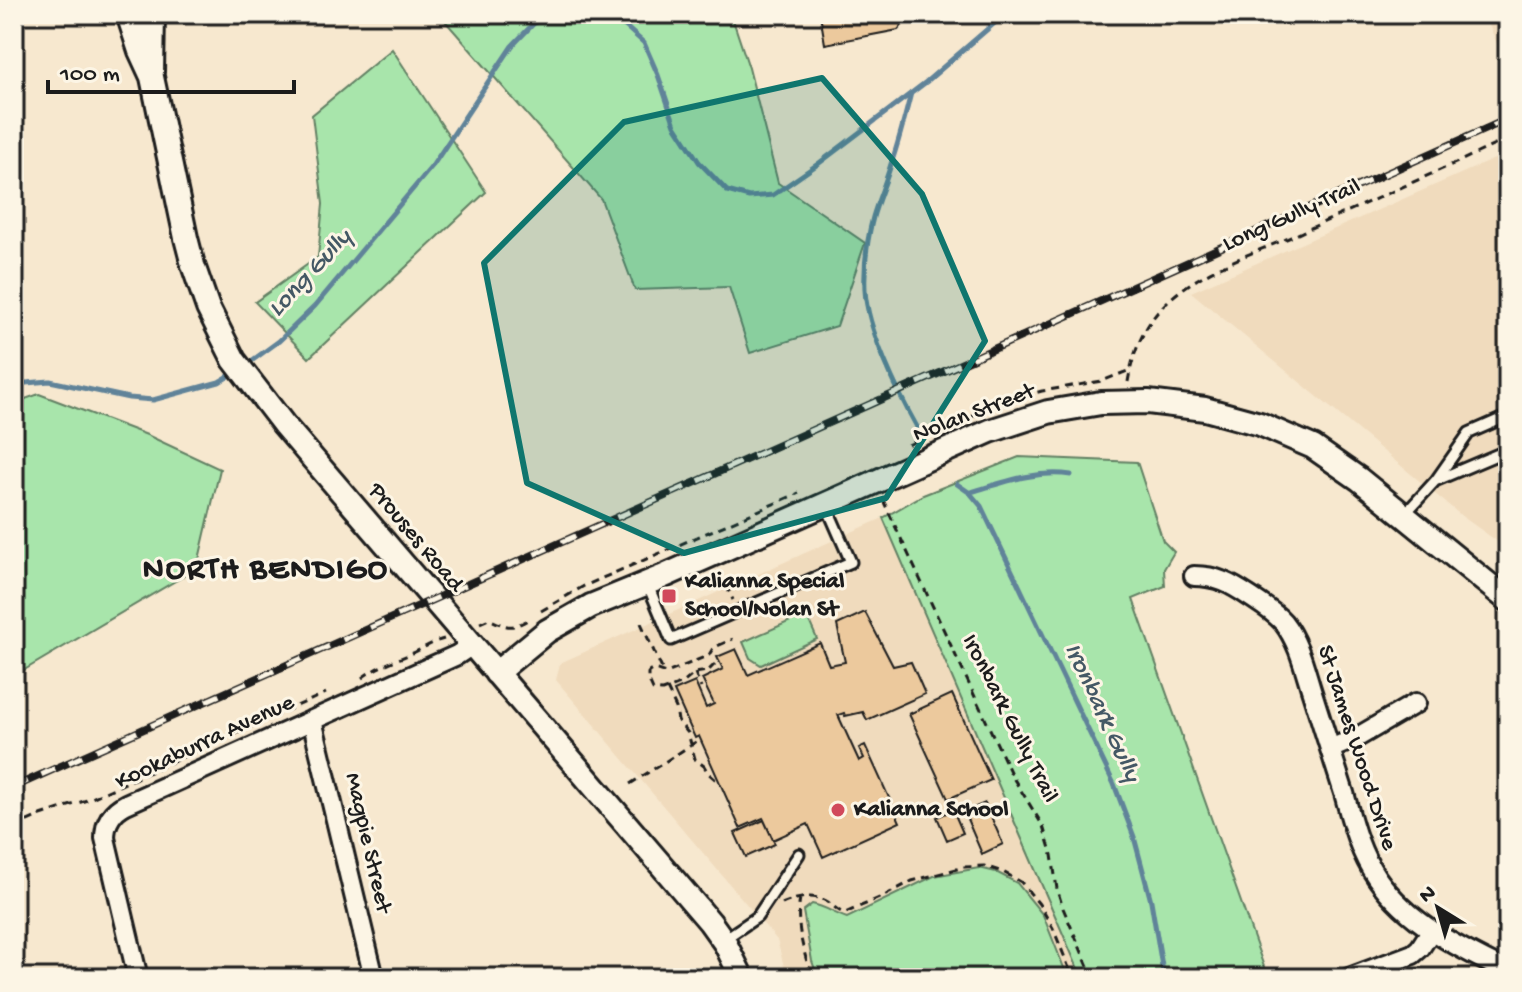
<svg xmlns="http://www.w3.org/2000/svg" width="1522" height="992" font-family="'Gochi Hand',sans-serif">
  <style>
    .built { fill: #f0dbbd }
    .green { fill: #a8e5ab; stroke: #628064; stroke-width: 2 }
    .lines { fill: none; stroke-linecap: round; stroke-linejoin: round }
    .stream { stroke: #608399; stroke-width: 5 }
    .building { fill: #ecc99d; stroke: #1c1c1c; stroke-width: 2 }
    .service-casing { stroke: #1c1c1c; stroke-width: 15 }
    .minor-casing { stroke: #1c1c1c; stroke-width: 24 }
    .tertiary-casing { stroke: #1c1c1c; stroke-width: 28 }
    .path { stroke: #1c1c1c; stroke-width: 3; stroke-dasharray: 8 6; stroke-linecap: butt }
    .service { stroke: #fcf5e5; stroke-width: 9 }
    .minor { stroke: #fcf5e5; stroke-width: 18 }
    .tertiary { stroke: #fcf5e5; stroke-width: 22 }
    .rail-casing { stroke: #1c1c1c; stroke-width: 8 }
    .rail { stroke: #fcf5e5; stroke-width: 5; stroke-dasharray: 15; stroke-linecap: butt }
    .marked { fill: #0f766e; fill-opacity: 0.2; stroke: #0f766e; stroke-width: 6; stroke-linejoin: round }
    .poi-dot { fill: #d1495b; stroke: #fcf5e5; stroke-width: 3 }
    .labels { text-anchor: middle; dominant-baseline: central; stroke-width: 6; stroke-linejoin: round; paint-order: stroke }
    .street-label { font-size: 24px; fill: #1c1c1c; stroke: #fcf5e5 }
    .poi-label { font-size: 24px; font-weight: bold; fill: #1c1c1c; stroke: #fcf5e5; text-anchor: start }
    .water-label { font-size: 26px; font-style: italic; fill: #445865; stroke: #fcf5e5 }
    .district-label { font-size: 32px; font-weight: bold; letter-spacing: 2px; fill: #1c1c1c; stroke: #fcf5e5 }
  </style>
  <rect width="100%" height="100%" fill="#f7e8cf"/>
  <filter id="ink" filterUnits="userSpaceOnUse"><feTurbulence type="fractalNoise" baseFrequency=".0125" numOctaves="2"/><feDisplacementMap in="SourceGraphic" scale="16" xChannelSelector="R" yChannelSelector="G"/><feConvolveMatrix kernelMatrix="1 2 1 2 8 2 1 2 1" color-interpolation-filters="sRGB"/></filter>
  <g filter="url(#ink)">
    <path class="built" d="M1484 14H1508V68Z
      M1508 153V549L1463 517 1191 292Z
      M883 518 1082 978H787L777 940 556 680 560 663Z"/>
    <path class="green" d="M439 14H731L749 68 778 183 865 243 837 326 750 353 729 287 635 290 601 199Z
      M392 49 486 192 309 358 255 302 318 257 323 204 312 115Z
      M39 394 147 435 220 469 197 568 14 676V403Z
      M1019 457 1137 462 1163 541 1174 552 1164 569 1165 586 1133 599 1268 978H1082L883 518 923 495Z
      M806 614 817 639 761 665 750 658 743 642Z
      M979 868 996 872 1017 883 1043 915 1068 978H818L812 961 803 911 812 904C825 906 834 914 847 918L934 876Z"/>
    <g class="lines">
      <path class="stream" d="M599 14 625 26 644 43 658 75 675 125 699 162 727 191 749 197 773 195 818 164 926 82 1005 14
        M911 93C905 117 899 141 891 164 886 182 878 199 873 217 867 240 864 266 865 290 867 329 898 393 917 427
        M246 365 279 341 315 306 356 257 433 165 512 46 538 19 546 14
        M14 384 50 381 129 398 153 400 219 382 234 373
        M957 484 970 493 981 506 1114 784 1134 837 1151 901 1164 978
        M971 492C1004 482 1036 470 1071 475"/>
    </g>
    <path class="building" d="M820 14H912L898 30 825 44Z
      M865 612 893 666 911 662 925 694 867 720 863 712 845 716 844 713 838 715 859 761 864 758 859 748 865 745 900 822 823 857 808 824 773 840 763 818 740 828 699 736 695 738 674 691 695 682 706 708 714 704 702 679 723 669 717 657 736 649 748 675 820 643 829 665 845 662 837 625Z
      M952 694 991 780 948 799 909 714Z
      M985 803 1003 844 982 854 964 812Z
      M953 810 963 833 947 840 937 817Z
      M764 820 775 844 746 857 735 833Z"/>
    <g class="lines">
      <g class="service-casing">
        <path id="service" d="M1437 480 1508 450
          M1404 515 1436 480 1469 433 1508 416
          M647 583 671 640 851 562 826 505
          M723 940 757 917 799 854"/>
      </g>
      <g class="minor-casing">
        <path id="minor" d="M1194 576C1217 576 1231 584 1249 596 1261 604 1273 611 1283 622 1298 641 1304 666 1311 689 1322 723 1333 758 1344 793 1352 822 1359 852 1377 878 1409 924 1459 948 1508 972
          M312 720 374 978
          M1330 749 1356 738 1416 703
          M138 978 105 838C105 822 112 811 126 804L457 655 472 645
          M1349 978 1413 954 1420 948 1431 931"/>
      </g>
      <g class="tertiary-casing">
        <path id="tertiary" d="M128 14 140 51 152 77 186 238 193 265 208 308 234 360 284 425 710 922 725 943 742 978
          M152 72 153 14
          M496 673 547 631 591 606 662 577 990 431 1048 412 1101 403 1148 402 1205 409 1260 424 1313 447 1359 479 1508 600"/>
      </g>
      <path class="path" d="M1128 382C1133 352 1144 324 1167 302 1199 271 1251 254 1291 237 1364 204 1436 172 1508 139
        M908 445 973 416 1020 397 1042 391 1102 381 1130 370
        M883 500 1012 776 1043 826 1052 855 1057 889 1063 908 1093 978
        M726 585 733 600
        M541 611 584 586 799 493
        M480 623 489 619C509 628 511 630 531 618
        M641 623 662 669
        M715 664 708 671 695 673 683 683 662 691 653 690 648 679V673C655 666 659 672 667 673L709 655 713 648 733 639
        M695 673 701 688
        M362 678C377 666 397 660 415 652 425 647 433 642 444 639
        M667 689 676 708 678 721 688 733 695 759 704 766 708 773 716 780
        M630 784 699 740
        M14 827 41 815 87 800 326 693
        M14 851 17 857
        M800 898C795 926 804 952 812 978
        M782 904C796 898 814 893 828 902 835 907 837 911 845 913L884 896 912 881 964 867 984 866 1003 872 1021 882 1039 904 1053 928 1073 978"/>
      <use href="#service" class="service"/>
      <use href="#minor" class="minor"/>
      <use href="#tertiary" class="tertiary"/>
      <g class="rail-casing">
        <path id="rail" d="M14 787 1508 119"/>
      </g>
      <use href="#rail" class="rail"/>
    </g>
  </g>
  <path class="marked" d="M822 78 922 194 985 341 886 498 684 553 527 483 484 263 624 122Z"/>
  <g class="poi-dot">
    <rect x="661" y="588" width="16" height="16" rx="4"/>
    <circle cx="838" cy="810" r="8"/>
  </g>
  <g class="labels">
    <g class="street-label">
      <text transform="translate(1292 216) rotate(-24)">Long Gully Trail</text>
      <text transform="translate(974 414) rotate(-21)">Nolan Street</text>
      <text transform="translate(415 538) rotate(50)">Prouses Road</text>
      <text transform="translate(1009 719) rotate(63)">Ironbark Gully Trail</text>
      <text transform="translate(205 743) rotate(-25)">Kookaburra Avenue</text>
      <text transform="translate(1356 748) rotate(72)">St James Wood Drive</text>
      <text transform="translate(367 843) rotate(77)">Magpie Street</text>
    </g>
    <g class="poi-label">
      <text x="685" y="582">Kalianna Special<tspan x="685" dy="28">School/Nolan St</tspan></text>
      <text x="854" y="810">Kalianna School</text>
    </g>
    <g class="water-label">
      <text transform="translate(311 274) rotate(-47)">Long Gully</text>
      <text transform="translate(1101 713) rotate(65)">Ironbark Gully</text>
    </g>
    <g class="district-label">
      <text x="266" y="571">NORTH BENDIGO</text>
    </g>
  </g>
  <rect width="1522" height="992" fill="none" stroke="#fcf5e5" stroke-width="48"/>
  <rect x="24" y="24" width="1474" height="944" fill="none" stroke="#1c1c1c" stroke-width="3" filter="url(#ink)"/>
  <g transform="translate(1438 908) rotate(323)" stroke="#fcf5e5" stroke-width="6" paint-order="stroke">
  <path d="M0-6L14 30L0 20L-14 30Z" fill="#1c1c1c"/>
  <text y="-12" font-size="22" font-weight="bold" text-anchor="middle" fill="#1c1c1c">N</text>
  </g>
  <path d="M48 80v12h246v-12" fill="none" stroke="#1c1c1c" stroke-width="4"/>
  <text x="60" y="80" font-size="24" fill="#1c1c1c" stroke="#fcf5e5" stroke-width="6" paint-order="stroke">100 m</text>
</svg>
